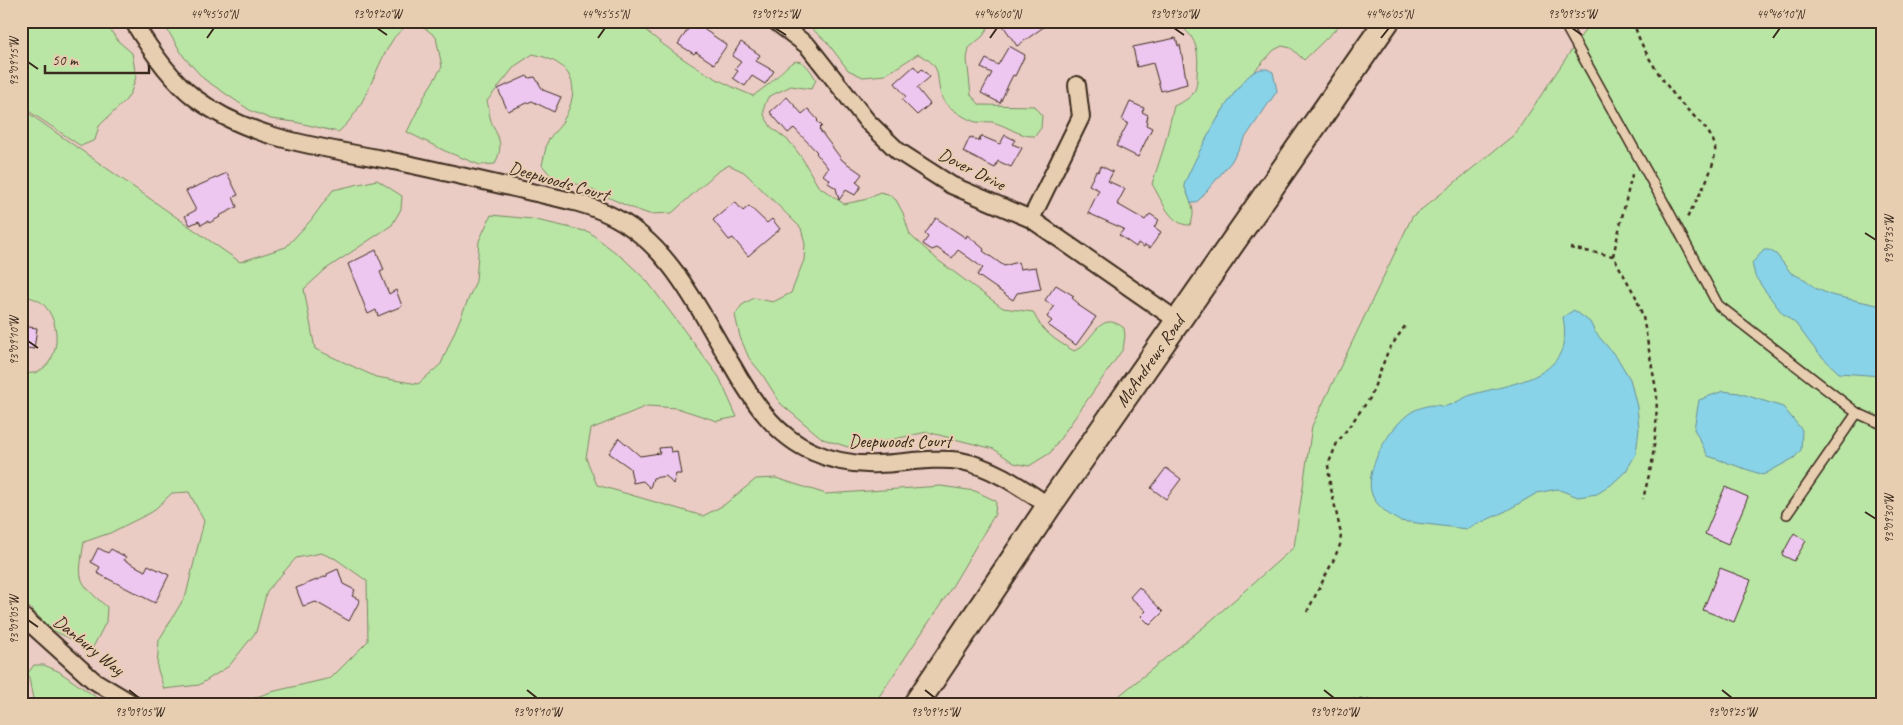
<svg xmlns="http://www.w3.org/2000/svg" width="1903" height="725" viewBox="0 0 1903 725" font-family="Caveat,sans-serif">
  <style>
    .green { fill: #b9e6a5; stroke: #7a8862 }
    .water { fill: #88d3e8; stroke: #698f97 }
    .building { fill: #eec7f1; stroke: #3b2a1e }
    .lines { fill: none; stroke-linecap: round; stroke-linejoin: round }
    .lane-casing { stroke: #3b2a1e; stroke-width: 12 }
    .street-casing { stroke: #3b2a1e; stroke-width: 20 }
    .secondary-casing { stroke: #3b2a1e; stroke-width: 28 }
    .path { stroke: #3b2a1e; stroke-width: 2.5; stroke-dasharray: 4 4; stroke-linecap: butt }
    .lane { stroke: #e8ceb0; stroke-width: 9 }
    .street { stroke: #e8ceb0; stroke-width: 16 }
    .secondary { stroke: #e8ceb0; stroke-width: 24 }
    .ticks { fill: none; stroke: #3b2a1e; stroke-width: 2 }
    .labels { text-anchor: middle; stroke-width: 4; stroke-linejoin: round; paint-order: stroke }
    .street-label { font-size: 18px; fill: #3b2a1e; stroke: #e8ceb0 }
    .neatline { fill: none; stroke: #3b2a1e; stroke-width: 2 }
    .ticks-label { font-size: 12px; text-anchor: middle; fill: #3b2a1e }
  </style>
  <rect width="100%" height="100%" fill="#eaccc4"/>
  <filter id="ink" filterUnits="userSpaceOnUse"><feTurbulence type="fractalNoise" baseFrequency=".02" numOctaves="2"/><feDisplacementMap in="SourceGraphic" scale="10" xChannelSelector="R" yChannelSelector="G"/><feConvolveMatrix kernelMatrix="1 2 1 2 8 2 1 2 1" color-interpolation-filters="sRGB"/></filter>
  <g filter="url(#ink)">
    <g class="green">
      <polygon points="21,21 104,21 118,41 132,53 136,77 131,92 126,100 99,126 95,140 81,146 21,106"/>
      <path d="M162,21H635C672,54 707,77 753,96C758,92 764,88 769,84C788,68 797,44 816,80L811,89L791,86L768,97L764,107V115L771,127L790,142L802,158L818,186L844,204L864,200L880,192L888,194L896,200L903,213L910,235L939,261L996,303L1003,308L1033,312C1041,331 1056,341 1074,351C1094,343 1098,308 1124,328L1125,336L1123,349L1050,453L1029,466L1014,463L994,449L927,432L871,444L848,447L823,439L781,404L762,374L749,358L740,337L735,315L742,305L754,298L773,302L791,293L804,260L805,244L801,228L744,172L729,165L717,172L672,213L649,214L632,208L583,186L552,177L542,165C544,158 545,150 547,143C550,135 559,129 563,121C583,86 572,62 533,54L515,66L487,101C489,107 489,115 491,121C499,140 504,144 495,164L480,165L445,151L407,132L426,93L442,67L436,37L425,28L408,24C403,29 395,35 392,41C373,71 366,109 338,132L295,122L271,119L251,111L204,79L184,57Z"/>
      <path d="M803,21H992L983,36L969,48L967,59L971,95L980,105L1034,106L1042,116L1041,128L1035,136C1019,137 1007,125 992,122C987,121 981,123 976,122C967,120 945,106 942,98C934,76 945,67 918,54L885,75L863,77L848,70L827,42Z"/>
      <path d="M1169,21H1344L1304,60L1291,48L1282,46L1274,50L1236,91L1219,116L1185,185C1188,200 1198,209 1190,225C1170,226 1161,198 1152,184L1164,147L1174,106C1180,103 1190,99 1193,93C1197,88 1197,81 1197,74C1200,49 1195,30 1169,21Z"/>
      <polygon points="1591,21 1882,21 1882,704 1109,704 1206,625 1294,547 1312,426 1412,217 1515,134"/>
      <path d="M21,108L240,262L286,247L311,220L333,190L377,180L402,196L401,209L392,225L326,269L304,289L315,349L376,377L418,384L441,364L476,281L479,241L491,215L532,219L589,232L624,259L647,281L719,377L737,417L717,421L677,408L647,406L591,429L586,458L597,485L703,516L724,505L756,479L776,478L826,494L941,486L975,491L996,501L995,514L947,595L874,704H248L251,699L271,692L331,678L368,641L367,581L336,559L321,553L296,558L267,591L256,632L229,666L199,685L164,689L157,667L159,640L186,595L204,521L189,492L172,493L152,512L110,533L84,542C78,581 76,580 107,607L106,622L92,649L52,630L21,599V374C26,373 33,374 37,372C62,361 61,321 43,304C38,299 28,297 21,294Z"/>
      <polygon points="34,665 44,665 58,671 106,704 34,704 28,673"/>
    </g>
    <g class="water">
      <path d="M1261,69H1267L1273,72L1277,91L1245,138L1231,162L1201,198L1195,203H1191L1184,185C1193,161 1233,84 1254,72C1256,70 1259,70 1261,69Z"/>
      <polygon points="1764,250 1769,250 1776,254 1791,273 1806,280 1815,288 1831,295 1882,306 1882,376 1839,373 1817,352 1796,324 1782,313 1763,288 1755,276 1752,263"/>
      <path d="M1574,310L1590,322L1595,332L1618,359L1630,379L1637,407L1639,429L1636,454L1626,471L1611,485L1597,494L1578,497L1557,489L1537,493L1506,511L1467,529L1400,521C1391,517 1380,508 1374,499C1359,474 1392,423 1413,411C1420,408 1427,405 1435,405C1438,405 1443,407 1446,406C1455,404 1464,397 1474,394C1517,382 1575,378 1563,317Z"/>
      <polygon points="1723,391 1739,393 1783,407 1802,430 1801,450 1794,458 1763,475 1708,456 1694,429 1699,400"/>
    </g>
    <g class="building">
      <polygon points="1000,21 1052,21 1017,46"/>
      <polygon points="693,22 727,45 714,64 696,52 694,54 678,44"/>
      <polygon points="1176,38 1178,46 1180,45 1187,84 1161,91 1153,63 1137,67 1133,47"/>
      <polygon points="741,42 760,55 756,61 774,71 765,84 752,76 745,86 733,78 738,71 735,69 741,62 732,56"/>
      <polygon points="1009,46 1025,55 1015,76 1013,75 1009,83 1000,103 981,93 992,73 981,68 986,59 998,65"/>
      <polygon points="914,66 919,72 922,69 930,77 917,88 930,104 917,115 902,100 906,97 895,83"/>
      <polygon points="527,76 529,78 535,77 543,90 561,97 554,112 532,101 508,111 498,89"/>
      <polygon points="787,97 802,114 808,109 818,120 817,121 822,126 819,129 842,160 862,174 856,182 861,186 855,195 846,190 839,200 836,188 828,183 830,180 823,175 828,168 816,153 817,152 794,128 788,133 770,112"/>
      <polygon points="1130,102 1144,108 1142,112 1148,115 1146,125 1152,128 1138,157 1116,146 1128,123 1122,120"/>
      <polygon points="1005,135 1015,140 1012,144 1022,148 1011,167 998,161 995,168 963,152 970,137 979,141 981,136 1000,144"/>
      <polygon points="1101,166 1113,172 1108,181 1125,189 1117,204 1145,220 1150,214 1159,220 1154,227 1161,232 1150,248 1145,245 1144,247 1138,243 1136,247 1119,235 1124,229 1088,213 1099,190 1089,185 1096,171 1098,172"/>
      <polygon points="227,173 238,195 233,197 237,207 219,216 220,217 209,223 208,221 201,225 199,221 190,225 185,216 196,210 186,191"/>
      <polygon points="735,202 743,211 749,206 767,223 772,219 780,229 748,256 733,238 729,240 713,220"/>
      <polygon points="936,218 966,238 967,235 984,249 983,251 1004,266 1018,262 1020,269 1036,267 1041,289 1017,293 1013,300 977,275 983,268 958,250 952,258 937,248 932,250 923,244 928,237 925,234"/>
      <polygon points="376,250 384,270 380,272 389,294 396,290 402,306 378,316 376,310 368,314 348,264"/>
      <polygon points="1056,285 1074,296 1072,298 1079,304 1078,305 1096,317 1076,345 1048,325 1052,321 1047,317 1054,307 1045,300"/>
      <polygon points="21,326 37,328 34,349 21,347"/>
      <polygon points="619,438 640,456 660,453 659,448 670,447 671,452 677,451 681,474 676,474 673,484 666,476 653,478 650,488 643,481 633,483 630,468 609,453"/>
      <polygon points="1166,468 1181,479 1166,499 1151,488"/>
      <polygon points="1725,487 1748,497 1728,544 1705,534"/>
      <polygon points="1794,533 1806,541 1794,561 1782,555"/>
      <polygon points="98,548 108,553 111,549 126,557 124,560 145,571 148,565 169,575 155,603 97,573 100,567 91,562"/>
      <polygon points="1720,568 1751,580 1734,622 1703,610"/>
      <polygon points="338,569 343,584 355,590 352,596 360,600 349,621 316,602 303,606 296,588 327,576 327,574"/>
      <polygon points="1139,587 1163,612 1150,625 1141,616 1146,611 1130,597"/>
    </g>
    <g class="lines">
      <g class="lane-casing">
        <g id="lane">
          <polyline points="1563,21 1670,214 1718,305 1857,413 1882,424"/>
          <polyline points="1787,514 1857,413"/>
        </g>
      </g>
      <g class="street-casing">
        <g id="street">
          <path d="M133,21C149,48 170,79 195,98C251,140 321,147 388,160C433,169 478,180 523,190C551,197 581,201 608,214C669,242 699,310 732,365C752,400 775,436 813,452C833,461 857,465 878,464C905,463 933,457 961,461C993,467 1022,488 1049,506"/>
          <polyline points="775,21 808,46 867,121 898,151 951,185 1031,219 1178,321"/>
          <polyline points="1031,219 1081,117 1077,85"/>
          <polyline points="21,615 93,680 133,704"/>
        </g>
      </g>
      <g class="secondary-casing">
        <g id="secondary">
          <path id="s1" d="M916,704L1049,506L1387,21"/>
        </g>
      </g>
      <g class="path">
        <path d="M1634,21C1637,44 1664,83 1679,101C1690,114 1718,134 1715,153C1712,176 1696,200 1686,220"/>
        <polyline points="1570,248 1613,256 1636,297 1643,317 1657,395 1656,429 1652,463 1643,499"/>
        <polyline points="1613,256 1633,170"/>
        <polyline points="1307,612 1334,559 1340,545 1341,534 1330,484 1328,465 1337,443 1370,398 1388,351 1407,323"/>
        <path d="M1335,703C1352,699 1364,698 1380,704"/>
      </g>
      <use href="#lane" class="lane"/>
      <use href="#street" class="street"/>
      <use href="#secondary" class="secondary"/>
    </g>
  </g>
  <path class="ticks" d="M377,28L387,35M775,28L786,35M1174,28L1184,35M1572,28L1582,35M207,38L214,28M598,38L605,28M990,38L997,28M1381,38L1389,28M1773,38L1780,28M28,62L38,69M1865,233L1876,240M28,341L38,348M1865,512L1876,519M28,620L38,627M129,690L139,698M527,690L537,698M925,690L935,698M1324,690L1334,698M1722,690L1732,698"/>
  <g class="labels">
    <g class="street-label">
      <text transform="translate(972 169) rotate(27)" y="6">Dover Drive</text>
      <text transform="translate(559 181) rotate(16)" y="6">Deepwoods Court</text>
      <text dy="6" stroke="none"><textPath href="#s1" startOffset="415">McAndrews Road</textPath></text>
      <text x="900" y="447">Deepwoods Court</text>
      <text transform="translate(89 645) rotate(39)" y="6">Danbury Way</text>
    </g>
  </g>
  <rect width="1903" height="725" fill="none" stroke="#e8ceb0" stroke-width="55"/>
  <path d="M45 65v8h104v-8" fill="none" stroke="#3b2a1e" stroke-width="2.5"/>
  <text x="52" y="65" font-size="15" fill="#3b2a1e" stroke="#e8ceb0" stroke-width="4" paint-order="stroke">50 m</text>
  <rect x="28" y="28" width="1848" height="670" class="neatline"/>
  <g class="ticks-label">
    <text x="214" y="18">44°45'50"N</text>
    <text x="377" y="18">93°09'20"W</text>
    <text x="605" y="18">44°45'55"N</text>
    <text x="775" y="18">93°09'25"W</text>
    <text x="997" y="18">44°46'00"N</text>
    <text x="1174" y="18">93°09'30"W</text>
    <text x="1389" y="18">44°46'05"N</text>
    <text x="1572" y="18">93°09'35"W</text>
    <text x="1780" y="18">44°46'10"N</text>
    <text transform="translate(14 62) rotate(-90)" y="4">93°09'15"W</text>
    <text transform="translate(1889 240) rotate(-90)" y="4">93°09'35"W</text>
    <text transform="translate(14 341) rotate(-90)" y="4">93°09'10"W</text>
    <text transform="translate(1889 519) rotate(-90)" y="4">93°09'30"W</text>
    <text transform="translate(14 620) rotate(-90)" y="4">93°09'05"W</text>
    <text x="139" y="716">93°09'05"W</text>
    <text x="537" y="716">93°09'10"W</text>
    <text x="935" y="716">93°09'15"W</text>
    <text x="1334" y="716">93°09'20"W</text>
    <text x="1732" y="716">93°09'25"W</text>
  </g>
</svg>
